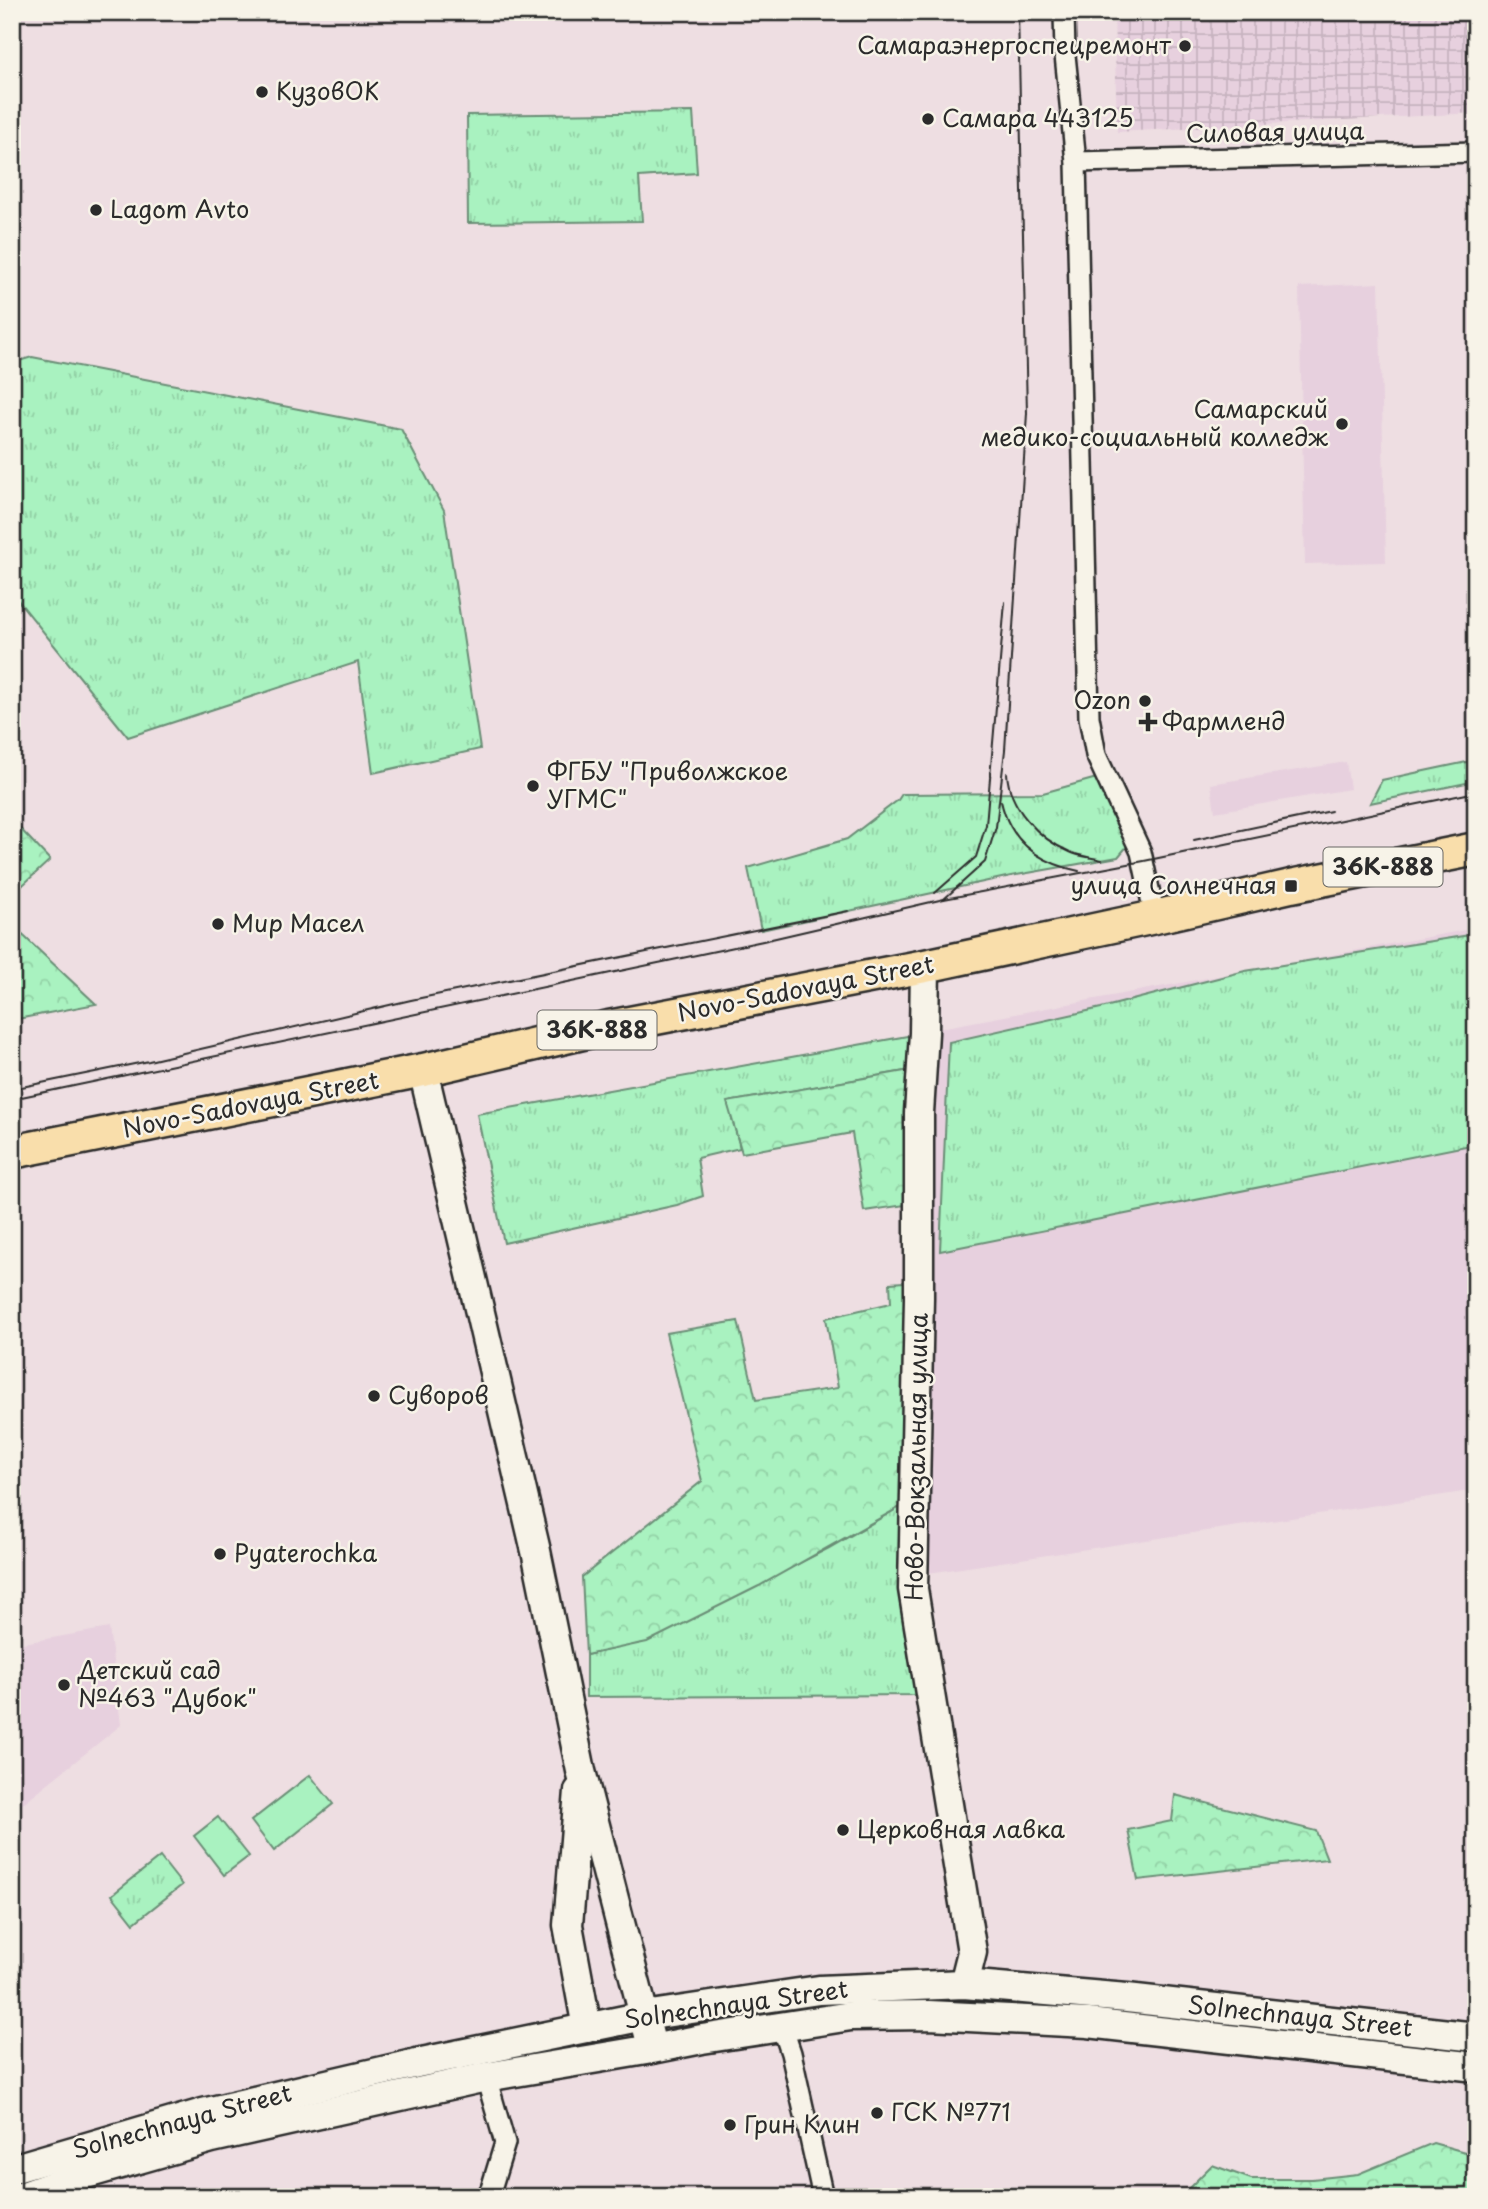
<svg xmlns="http://www.w3.org/2000/svg" width="1488" height="2209" viewBox="0 0 1488 2209" font-family="'Playpen Sans',sans-serif">
  <style>
    .built { fill: #e7d0de }
    .industrial { fill: url(#industrial-grid) }
    .grass { fill: url(#grass-tufts); stroke: #6a8e76; stroke-width: 2 }
    .forest { fill: url(#forest-crowns); stroke: #6a8e76; stroke-width: 2 }
    .pitch { fill: #a9f2c0; stroke: #6a8e76; stroke-width: 2 }
    .lines { fill: none; stroke-linecap: round; stroke-linejoin: round }
    .street-casing { stroke: #2b2b2b; stroke-width: 24 }
    .secondary-casing { stroke: #2b2b2b; stroke-width: 33 }
    .primary-casing { stroke: #2b2b2b; stroke-width: 37 }
    .street { stroke: #f7f3e8; stroke-width: 19 }
    .secondary { stroke: #f7f3e8; stroke-width: 28 }
    .primary { stroke: #f9deab; stroke-width: 32 }
    .tram { stroke: #2b2b2b; stroke-width: 2 }
    .poi-dot { fill: #2b2b2b; stroke: #f7f3e8; stroke-width: 2.5 }
    .labels { text-anchor: middle; stroke-width: 5; stroke-linejoin: round; paint-order: stroke }
    .shield { fill: #f7f3e8; stroke: #686764; stroke-width: 2 }
    .shield-label { font-size: 23px; font-weight: bold; fill: #2b2b2b }
    .poi-label { font-size: 24px; fill: #2b2b2b; stroke: #f7f3e8; text-anchor: start }
    .street-label { font-size: 24px; fill: #2b2b2b; stroke: #f7f3e8 }
  </style>
  <defs>
    <pattern id="industrial-grid" width="8" height="8" patternUnits="userSpaceOnUse" patternTransform="scale(1.75)"><rect width="8" height="8" fill="#e7d0de"/><path d="M0 4h8M4 0v8" fill="none" stroke="#c6b3bf"/></pattern>
    <pattern id="grass-tufts" width="24" height="20" patternUnits="userSpaceOnUse" patternTransform="scale(1.75)"><rect width="24" height="20" fill="#a9f2c0"/><path d="M3 7l-1-3M5 7V3M7 7l1-3M15 17l-1-3M17 17v-4M19 17l1-3" fill="none" stroke="#92d0a5"/></pattern>
    <pattern id="forest-crowns" width="20" height="18" patternUnits="userSpaceOnUse" patternTransform="scale(1.75)"><rect width="20" height="18" fill="#a9f2c0"/><path d="M2 6a3 3 0 1 1 6 0M12 15a3 3 0 1 1 6 0" fill="none" stroke="#92d0a5"/></pattern>
  </defs>
  <rect width="100%" height="100%" fill="#eedee2"/>
  <filter id="ink" filterUnits="userSpaceOnUse"><feTurbulence type="fractalNoise" baseFrequency=".0143" numOctaves="2"/><feDisplacementMap in="SourceGraphic" scale="14" xChannelSelector="R" yChannelSelector="G"/><feConvolveMatrix kernelMatrix="1 2 1 2 8 2 1 2 1" color-interpolation-filters="sRGB"/></filter>
  <g filter="url(#ink)">
    <g class="built">
      <polygon points="1379,283 1386,562 1305,564 1299,287"/>
      <polygon points="1346,762 1350,789 1215,812 1211,784"/>
      <polygon points="1476,928 1476,1490 922,1574 935,1029"/>
      <polygon points="109,1628 121,1725 12,1812 12,1645"/>
    </g>
    <polygon class="industrial" points="1114,12 1476,12 1476,113 1117,132"/>
    <g class="grass">
      <polygon points="693,112 697,173 639,177 642,221 468,223 467,115"/>
      <polygon points="32,357 401,429 444,510 480,749 373,773 358,662 128,737 12,593 12,363"/>
      <polygon points="1476,760 1476,781 1370,803 1382,780"/>
      <polygon points="1104,776 1135,837 1118,857 1011,876 761,930 748,868 847,839 898,800 902,794 1043,793"/>
      <polygon points="1476,934 1476,1144 940,1251 949,1042 1101,1008 1245,971"/>
      <polygon points="924,1033 922,1068 728,1102 740,1148 697,1158 703,1196 677,1205 504,1243 477,1114"/>
      <polygon points="914,1499 921,1695 586,1697 586,1655 647,1641 829,1548"/>
      <polygon points="160,1857 182,1885 134,1923 112,1895"/>
    </g>
    <g class="forest">
      <polygon points="12,820 50,860 12,895"/>
      <polygon points="12,925 96,1004 12,1020"/>
      <polygon points="922,1068 919,1203 864,1211 852,1133 742,1153 727,1102"/>
      <polygon points="918,1281 914,1499 759,1586 647,1642 586,1655 582,1577 702,1481 666,1333 738,1321 756,1400 838,1388 826,1318 891,1303 890,1283"/>
      <polygon points="1175,1795 1316,1831 1327,1859 1138,1880 1128,1830 1172,1821"/>
      <polygon points="1433,2143 1472,2154 1476,2158 1476,2197 1183,2197 1183,2194 1212,2165 1251,2179 1312,2179 1358,2174"/>
    </g>
    <g class="pitch">
      <polygon points="310,1775 333,1804 274,1851 251,1821"/>
      <polygon points="218,1817 249,1856 224,1875 194,1836"/>
    </g>
    <g class="lines">
      <g class="street-casing">
        <g id="street">
          <polyline points="1064,12 1065,55 1076,162 1089,717 1096,755 1141,852 1155,917"/>
          <polyline points="1076,162 1476,152"/>
          <polyline points="782,2026 791,2053 823,2197"/>
          <polyline points="486,2197 491,2189 505,2143 486,2077"/>
        </g>
      </g>
      <g class="secondary-casing">
        <g id="secondary">
          <polyline points="925,966 924,1033 919,1113 919,1298 913,1589 972,1952 964,1984"/>
          <polyline points="423,1070 536,1551 581,1771 649,2035"/>
          <polyline points="579,1791 568,1925 587,2028"/>
          <polyline points="12,2169 203,2113 417,2063 644,2016 819,1990 964,1984 1127,1998 1476,2037"/>
          <polyline points="21,2197 86,2174 212,2138 486,2077 652,2049 702,2039 851,2016 929,2015 1088,2023 1476,2067"/>
        </g>
      </g>
      <g class="primary-casing">
        <polyline id="primary" points="12,1152 423,1070 609,1027 925,966 1155,917 1291,886 1476,849"/>
      </g>
      <use href="#street" class="street"/>
      <use href="#secondary" class="secondary"/>
      <use href="#primary" class="primary"/>
      <g class="tram">
        <path d="M1007,773C1009,808 1039,839 1070,852C1080,857 1092,857 1102,860"/>
        <path d="M1001,801C1010,842 1040,863 1079,871"/>
        <polyline points="1194,840 1331,811"/>
        <polyline points="935,893 976,857 986,825 1005,602"/>
        <polyline points="944,899 985,862 996,827 1005,750 1027,413 1018,12"/>
        <polyline points="12,1089 149,1061 411,1000 848,911"/>
        <polyline points="12,1099 763,941 944,899 1144,861 1476,792"/>
      </g>
    </g>
  </g>
  <g class="poi-dot">
    <circle cx="1185" cy="46" r="7"/>
    <circle cx="262" cy="92" r="7"/>
    <circle cx="928" cy="119" r="7"/>
    <circle cx="96" cy="210" r="7"/>
    <circle cx="1342" cy="424" r="7"/>
    <circle cx="1145" cy="701" r="7"/>
    <path d="M1144.5 711.5h7v7h7v7h-7v7h-7v-7h-7v-7h7z"/>
    <circle cx="533" cy="786" r="7"/>
    <rect x="1284" y="879" width="14" height="14" rx="3.5"/>
    <circle cx="218" cy="924" r="7"/>
    <circle cx="374" cy="1396" r="7"/>
    <circle cx="220" cy="1554" r="7"/>
    <circle cx="64" cy="1685" r="7"/>
    <circle cx="843" cy="1830" r="7"/>
    <circle cx="877" cy="2113" r="7"/>
    <circle cx="730" cy="2125" r="7"/>
  </g>
  <g class="labels">
    <g class="shield">
      <rect x="1323.5" y="847.5" width="119" height="39" rx="5"/>
      <rect x="537.5" y="1010.5" width="119" height="39" rx="5"/>
    </g>
    <g class="shield-label">
      <text x="1383" y="875">36К-888</text>
      <text x="597" y="1038">36К-888</text>
    </g>
    <g class="poi-label">
      <text x="1171" y="54" text-anchor="end">Самараэнергоспецремонт</text>
      <text x="276" y="100">КузовОК</text>
      <text x="942" y="127">Самара 443125</text>
      <text x="110" y="218">Lagom Avto</text>
      <text x="1328" y="418" text-anchor="end">Самарский<tspan x="1328" dy="28">медико-социальный колледж</tspan></text>
      <text x="1131" y="709" text-anchor="end">Ozon</text>
      <text x="1162" y="730">Фармленд</text>
      <text x="547" y="780">ФГБУ "Приволжское<tspan x="547" dy="28">УГМС"</tspan></text>
      <text x="1277" y="894" text-anchor="end">улица Солнечная</text>
      <text x="232" y="932">Мир Масел</text>
      <text x="388" y="1404">Суворов</text>
      <text x="234" y="1562">Pyaterochka</text>
      <text x="78" y="1679">Детский сад<tspan x="78" dy="28">№463 "Дубок"</tspan></text>
      <text x="857" y="1838">Церковная лавка</text>
      <text x="891" y="2121">ГСК №771</text>
      <text x="744" y="2133">Грин Клин</text>
    </g>
    <g class="street-label">
      <text transform="translate(1275 133) rotate(-1)" y="8">Силовая улица</text>
      <text transform="translate(806 989) rotate(-11)" y="8">Novo-Sadovaya Street</text>
      <text transform="translate(251 1105) rotate(-11)" y="8">Novo-Sadovaya Street</text>
      <text transform="translate(917 1457) rotate(-89)" y="8">Ново-Вокзальная улица</text>
      <text transform="translate(736 2005) rotate(-8)" y="8">Solnechnaya Street</text>
      <text transform="translate(1300 2017) rotate(6)" y="8">Solnechnaya Street</text>
      <text transform="translate(182 2122) rotate(-15)" y="8">Solnechnaya Street</text>
    </g>
  </g>
  <rect width="1488" height="2209" fill="none" stroke="#f7f3e8" stroke-width="42"/>
  <rect x="21" y="21" width="1446" height="2167" fill="none" stroke="#2b2b2b" stroke-width="2.5" filter="url(#ink)"/>
</svg>
